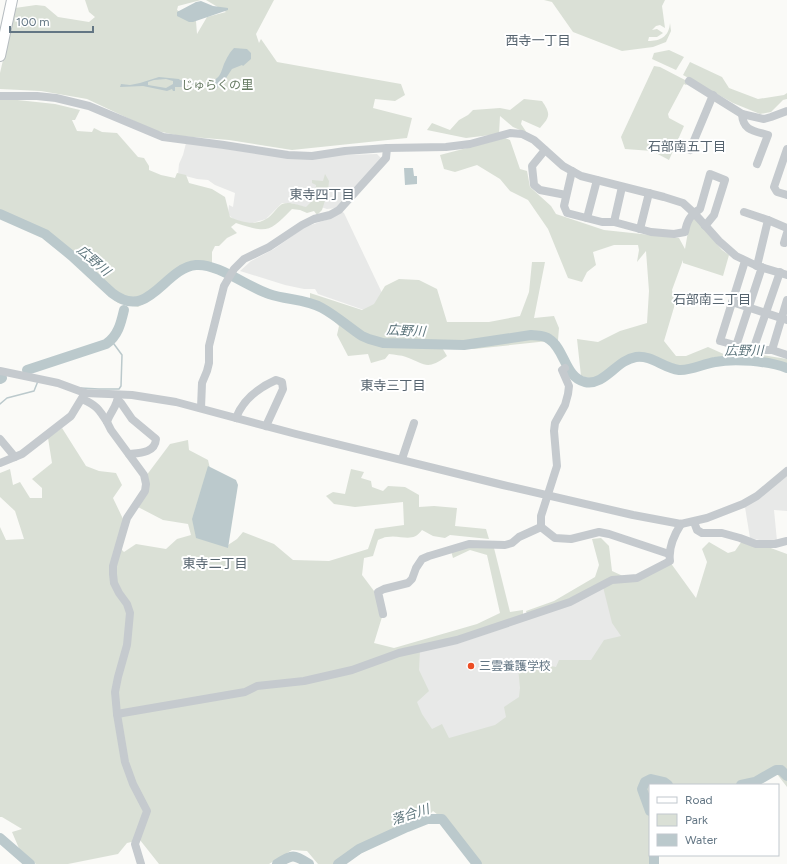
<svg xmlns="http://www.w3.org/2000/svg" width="787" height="864" viewBox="0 0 787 864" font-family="Figtree,'Noto Sans JP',sans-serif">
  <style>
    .built { fill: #e8e9e8 }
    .green { fill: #dae0d6 }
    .water { fill: #bbc9cc; fill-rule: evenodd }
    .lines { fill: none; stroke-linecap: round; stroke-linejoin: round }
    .stream { stroke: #bbc9cc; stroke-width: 1.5 }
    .river { stroke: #bbc9cc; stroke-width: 10 }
    .major-casing { stroke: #b6bcc0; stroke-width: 12 }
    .minor { stroke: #c5cace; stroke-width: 8 }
    .major { stroke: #fff; stroke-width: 10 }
    .poi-dot { fill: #ec4e25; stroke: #fff; stroke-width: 1.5 }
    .labels { text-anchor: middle; stroke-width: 4; stroke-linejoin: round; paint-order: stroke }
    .park-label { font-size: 12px; fill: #677b63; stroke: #fff }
    .poi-label { font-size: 12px; fill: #637684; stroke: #fff; text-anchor: start }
    .neighbourhood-label { font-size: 13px; fill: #56646f; stroke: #fff }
    .water-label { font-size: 13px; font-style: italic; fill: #5e767d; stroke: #fff }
  </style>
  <rect width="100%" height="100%" fill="#fafaf7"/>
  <g class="built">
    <polygon points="186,143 281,157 377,154 382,159 338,208 327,209 321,207 317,181 311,204 307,208 291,203 282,203 266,219 249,224 234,220 228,214 229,205 233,207 235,193 215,185 208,180 197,179 178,174 179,164 183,155"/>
    <polygon points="341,211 344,213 383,295 377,303 364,310 318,294 315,289 304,289 285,285 240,271 251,261 274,249 305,227 332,218"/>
    <polygon points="787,476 787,511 774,510 777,541 768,542 750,538 745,507"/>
    <polygon points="604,587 622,637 592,661 557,669 520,668 520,700 509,718 498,726 449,742 430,732 414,702 418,651"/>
  </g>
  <g class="green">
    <polygon points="85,0 201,0 178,6 177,10 196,21 197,34 207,17 226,12 206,0 274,0 256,34 259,43 261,39 277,62 401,84 405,95 395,101 375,99 373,108 412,118 407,138 292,150 229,140 180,136 153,130 87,99 41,91 0,89 0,73 15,8 36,5 45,6 58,17 89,22 95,17 89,12"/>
    <path d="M544,0H665L662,6L665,28L660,25L656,26L652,30L657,29L663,33L657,37H649L648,41C660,41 669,37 670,23L671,31L666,42L653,47L622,51L573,32L552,2Z"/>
    <polygon points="669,50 684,57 676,70 652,59 654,53"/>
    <polygon points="690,62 722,77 729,88 758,99 784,95 787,93 787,99 783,100 771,112 760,114 733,103 683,75"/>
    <polygon points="654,66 660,67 685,80 687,84 686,85 684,84 668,114 669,118 684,126 669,160 652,151 625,149 621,137"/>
    <path d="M8,99L55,104L80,110L75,120H72L77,131L92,132L94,128L102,132L117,133L138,157L144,158L149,166V170L161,175L175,178L177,173L186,175L189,183L212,189L225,197L230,217C241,222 255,226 266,219C272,216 276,208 282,204C289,201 299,205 306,207L311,202L316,185L312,183V180L323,181L325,174L329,181L328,191L322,210L317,215L314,211L307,213L300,210L292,209C269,233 267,233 236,223L231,227L237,233L227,238L219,246H215L212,252V264L199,263L181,267L163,279L156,288L150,300L138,307L118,303L47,239L0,218V100Z"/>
    <path d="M524,99L542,101C551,114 550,117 540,128L522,120L521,124L527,133L513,127L500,116L499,134L466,138L427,130L432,123L450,130L459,120L468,115L473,110L500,108L510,110Z"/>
    <polygon points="505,138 510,140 520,169 527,171 530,187 551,206 556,214 604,230 679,238 685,249 690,220 694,217 722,250 729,255 723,276 683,263 683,260 672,290 675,304 664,341 676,356 686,356 708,347 728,356 755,354 787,359 787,366 779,363 748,359 713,360 687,367 676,365 641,352 624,358 602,374 593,379 581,376 577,339 598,342 620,331 647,323 649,291 646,251 637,262 639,250 638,245 614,245 593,252 596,265 587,272 582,282 568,278 548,229 528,200 510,191 500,179 477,165 455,172 444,169 440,155"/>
    <path d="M532,262H545L534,318L554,316L559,328L558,340L474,349L441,346L447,356C426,371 426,364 406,357C401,355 395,355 389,354L385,359L371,363L368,354L348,356L337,335L339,326L324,311L310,307V293L362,310L374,304L385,286L399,279L419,280L437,289L447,322H489L520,316L529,292Z"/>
    <path d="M62,428L86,466L99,471L116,473L122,485L113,498L124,521L119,547L124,552L136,544L166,549L177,539L191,535L188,524L163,520L138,507L146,476L170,444L188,440L189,450L208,460L228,545L237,539L243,532L274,544L293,560L329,561L368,549L375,529L404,525L403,502L355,507L334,504L326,496L333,492L345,494L351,469L364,472L361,478L371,481L372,487L383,491L388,486L405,487L419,495V507L434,506L457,508L455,526L486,529L489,539L450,535L445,538L433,536L422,530C412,544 401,534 387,537C384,537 381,539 378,540L373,556L364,558L362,575L374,591L382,617L374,643L394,648L477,624L500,613L487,555L470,550L453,558L451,551L469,542L494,548L510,612L523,610V616L420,649L419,670L429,691L417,702L422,714L432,729L442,724L449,738L495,725L506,717L504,707L519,697L520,688L518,667L530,662L556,667L559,660H591L604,640L621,636L612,623L603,587L561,604L527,614L526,611L554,601L595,577L599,565L592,539L601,538L609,546L612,571L634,581L670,562L696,598L707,562L702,549L709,542L728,553L735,551L744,538L787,554V787L777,774L754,785H650V855H657L656,864H478L452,826L433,811L418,827L380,843L342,864H318L307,851L292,850L269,864H159L140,840L127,843L118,854L68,864H36L21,853L12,832L22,829L2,817H0V527L6,540L24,539L15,511L0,497V473L10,469L13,485L20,482L30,498H42V488L32,479L52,463L48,438Z"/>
  </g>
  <g class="water">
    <polygon points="201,1 213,6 228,8 228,10 193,22 189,22 177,16 177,12 196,2"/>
    <path d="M234,48L247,49L251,53V59L243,66L242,65L232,69L222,84L217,88H211L200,84H186L182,87H175V91H173L172,89L167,91L143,86L120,87L121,84L130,85L140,83L159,77L179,79L180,80C190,82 208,87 217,78C221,75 222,69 224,64C227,58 229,53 234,48ZM166,79L173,81V84L166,88L148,85V82L154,80Z"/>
    <polygon points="404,168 413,168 414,176 417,176 417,184 405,185"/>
    <polygon points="208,466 236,480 238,485 228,548 196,538 192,519"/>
  </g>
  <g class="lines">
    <g class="stream">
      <polyline points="126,304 126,301"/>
      <polyline points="81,388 99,389 119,389 121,386 122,355 111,340"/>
      <polyline points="0,404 7,398 34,391 38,381"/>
    </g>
    <g class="river">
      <path d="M0,214L45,234L72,256L112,293C149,322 164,268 196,265C217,263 248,287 269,294C286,300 306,299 322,308C335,315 349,327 362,336L369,339L383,343L464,345L531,335C538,336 544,335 549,339C565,349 565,378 585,382C605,386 616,360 636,357C652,355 663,368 679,370C690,371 703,364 715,362C735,358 768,361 787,368"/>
      <path d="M27,370L106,344C118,336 121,323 124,310"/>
      <polyline points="0,379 2,378"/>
      <polyline points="741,785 755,782 776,770 781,770 787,776"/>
      <polyline points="650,811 642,789 645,782 651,779 664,782 668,785"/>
      <polyline points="0,838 30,864"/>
      <path d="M277,864C292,854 294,854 309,864"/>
      <polyline points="338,864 359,849 407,827 427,819 442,819 477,864"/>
      <polyline points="654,864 654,855"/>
    </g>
    <g class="major-casing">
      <polyline id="major" points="0,56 12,0"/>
    </g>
    <g class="minor">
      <polyline points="689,81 742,114 764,119 771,117 787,111"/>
      <polyline points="0,96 37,96 56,98 89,106 163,137 224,145 288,155 312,156 345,151 387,148 446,147 470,144 510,133 522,134 534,140 563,166 581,176 664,197 683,203 694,213 719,241 736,256 757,266 787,275"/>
      <path d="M742,114C743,131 754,131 768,135L757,164"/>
      <polyline points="787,149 774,187 777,192 787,195"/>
      <polyline points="545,150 532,166 534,185 540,190 566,195"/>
      <polyline points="690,150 713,95"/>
      <path d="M572,171L564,206L567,213L602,222H614L651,232L674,234L685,232C687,221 690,215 700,209L710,174L725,180L714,215L705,226"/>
      <polyline points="744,212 768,220"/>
      <polyline points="587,218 597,180"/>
      <polyline points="614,222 622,187"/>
      <polyline points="640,229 649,193"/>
      <polyline points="784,243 787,233"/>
      <polyline points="745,261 720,341 753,350 772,350 787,355"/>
      <polyline points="757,266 768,220 787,228"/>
      <polyline points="732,302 787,320"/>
      <polyline points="736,346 762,267"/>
      <polyline points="753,350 780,272"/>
      <polyline points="772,350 787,300"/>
      <polyline points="0,371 58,383 85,393 132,395 176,402 296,434 503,485 633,515 681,524 707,518 743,504 757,496 787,471"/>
      <path d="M118,395C118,406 110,412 107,422L111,430L144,475L146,484L145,491L127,518L124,528L113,566V574L114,583L119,593L127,604L130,613L127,645L118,677L115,692L117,714L125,762L133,784L147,811L135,844L141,864"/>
      <path d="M82,399C96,405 99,409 107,422"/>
      <path d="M118,400L121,403L132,419L156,439C155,453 140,453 129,454"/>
      <polyline points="201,408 202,383 207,371 209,363 209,346 224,286 234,269 244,259 269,247 302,225 314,219 330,215 339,210 386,158 387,148"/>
      <path d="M236,418C243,399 258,388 276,380L282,382L283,389L266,426"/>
      <polyline points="0,439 15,457"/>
      <polyline points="402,459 414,423"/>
      <polyline points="0,463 22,454 71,416 85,393"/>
      <polyline points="694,522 697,530 702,533 722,533 740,538 756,544 775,544 787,541"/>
      <polyline points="541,527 541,516 557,466 554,431 555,423 565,405 568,394 569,386 562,370 565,368"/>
      <polyline points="541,527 555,538 571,539 599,532 609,534 669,554"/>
      <polyline points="383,614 378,592 384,589 408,583 412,579 416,568 422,559 429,556 469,544 505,545 512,543 519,537 541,527"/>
      <path d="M117,714L245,692L257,686L304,681L352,670L399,653L457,640L570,602L612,580L637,578L670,561C668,547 674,535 681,524"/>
    </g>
    <use href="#major" class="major"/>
  </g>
  <circle class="poi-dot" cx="471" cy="666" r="4"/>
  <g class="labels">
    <g class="park-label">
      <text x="217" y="89">じゅらくの里</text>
    </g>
    <g class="poi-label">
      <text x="479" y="670">三雲養護学校</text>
    </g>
    <g class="neighbourhood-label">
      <text x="538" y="45">西寺一丁目</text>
      <text x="687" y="151">石部南五丁目</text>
      <text x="322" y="199">東寺四丁目</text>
      <text x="712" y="304">石部南三丁目</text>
      <text x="393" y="390">東寺三丁目</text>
      <text x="215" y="568">東寺二丁目</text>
    </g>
    <g class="water-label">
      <text transform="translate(94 260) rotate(41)" y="5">広野川</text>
      <text transform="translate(406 330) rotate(3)" y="5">広野川</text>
      <text x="744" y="355">広野川</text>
      <text transform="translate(410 814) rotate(-18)" y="5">落合川</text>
    </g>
  </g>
  <rect x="649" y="784" width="130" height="72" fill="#ffffff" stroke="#c1c8ce"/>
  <rect x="657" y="797" width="20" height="6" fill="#ffffff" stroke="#c1c8ce"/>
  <text x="685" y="804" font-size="12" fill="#637684">Road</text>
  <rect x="657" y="814" width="20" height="12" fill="#dae0d6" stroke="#c1c8ce"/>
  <text x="685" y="824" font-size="12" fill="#637684">Park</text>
  <rect x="657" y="834" width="20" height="12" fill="#bbc9cc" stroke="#c1c8ce"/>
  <text x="685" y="844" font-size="12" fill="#637684">Water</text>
  <path d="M10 26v6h83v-6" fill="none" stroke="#637684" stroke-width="2"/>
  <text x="16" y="26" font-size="12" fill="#637684" stroke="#ffffff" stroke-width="3" paint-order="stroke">100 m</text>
</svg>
